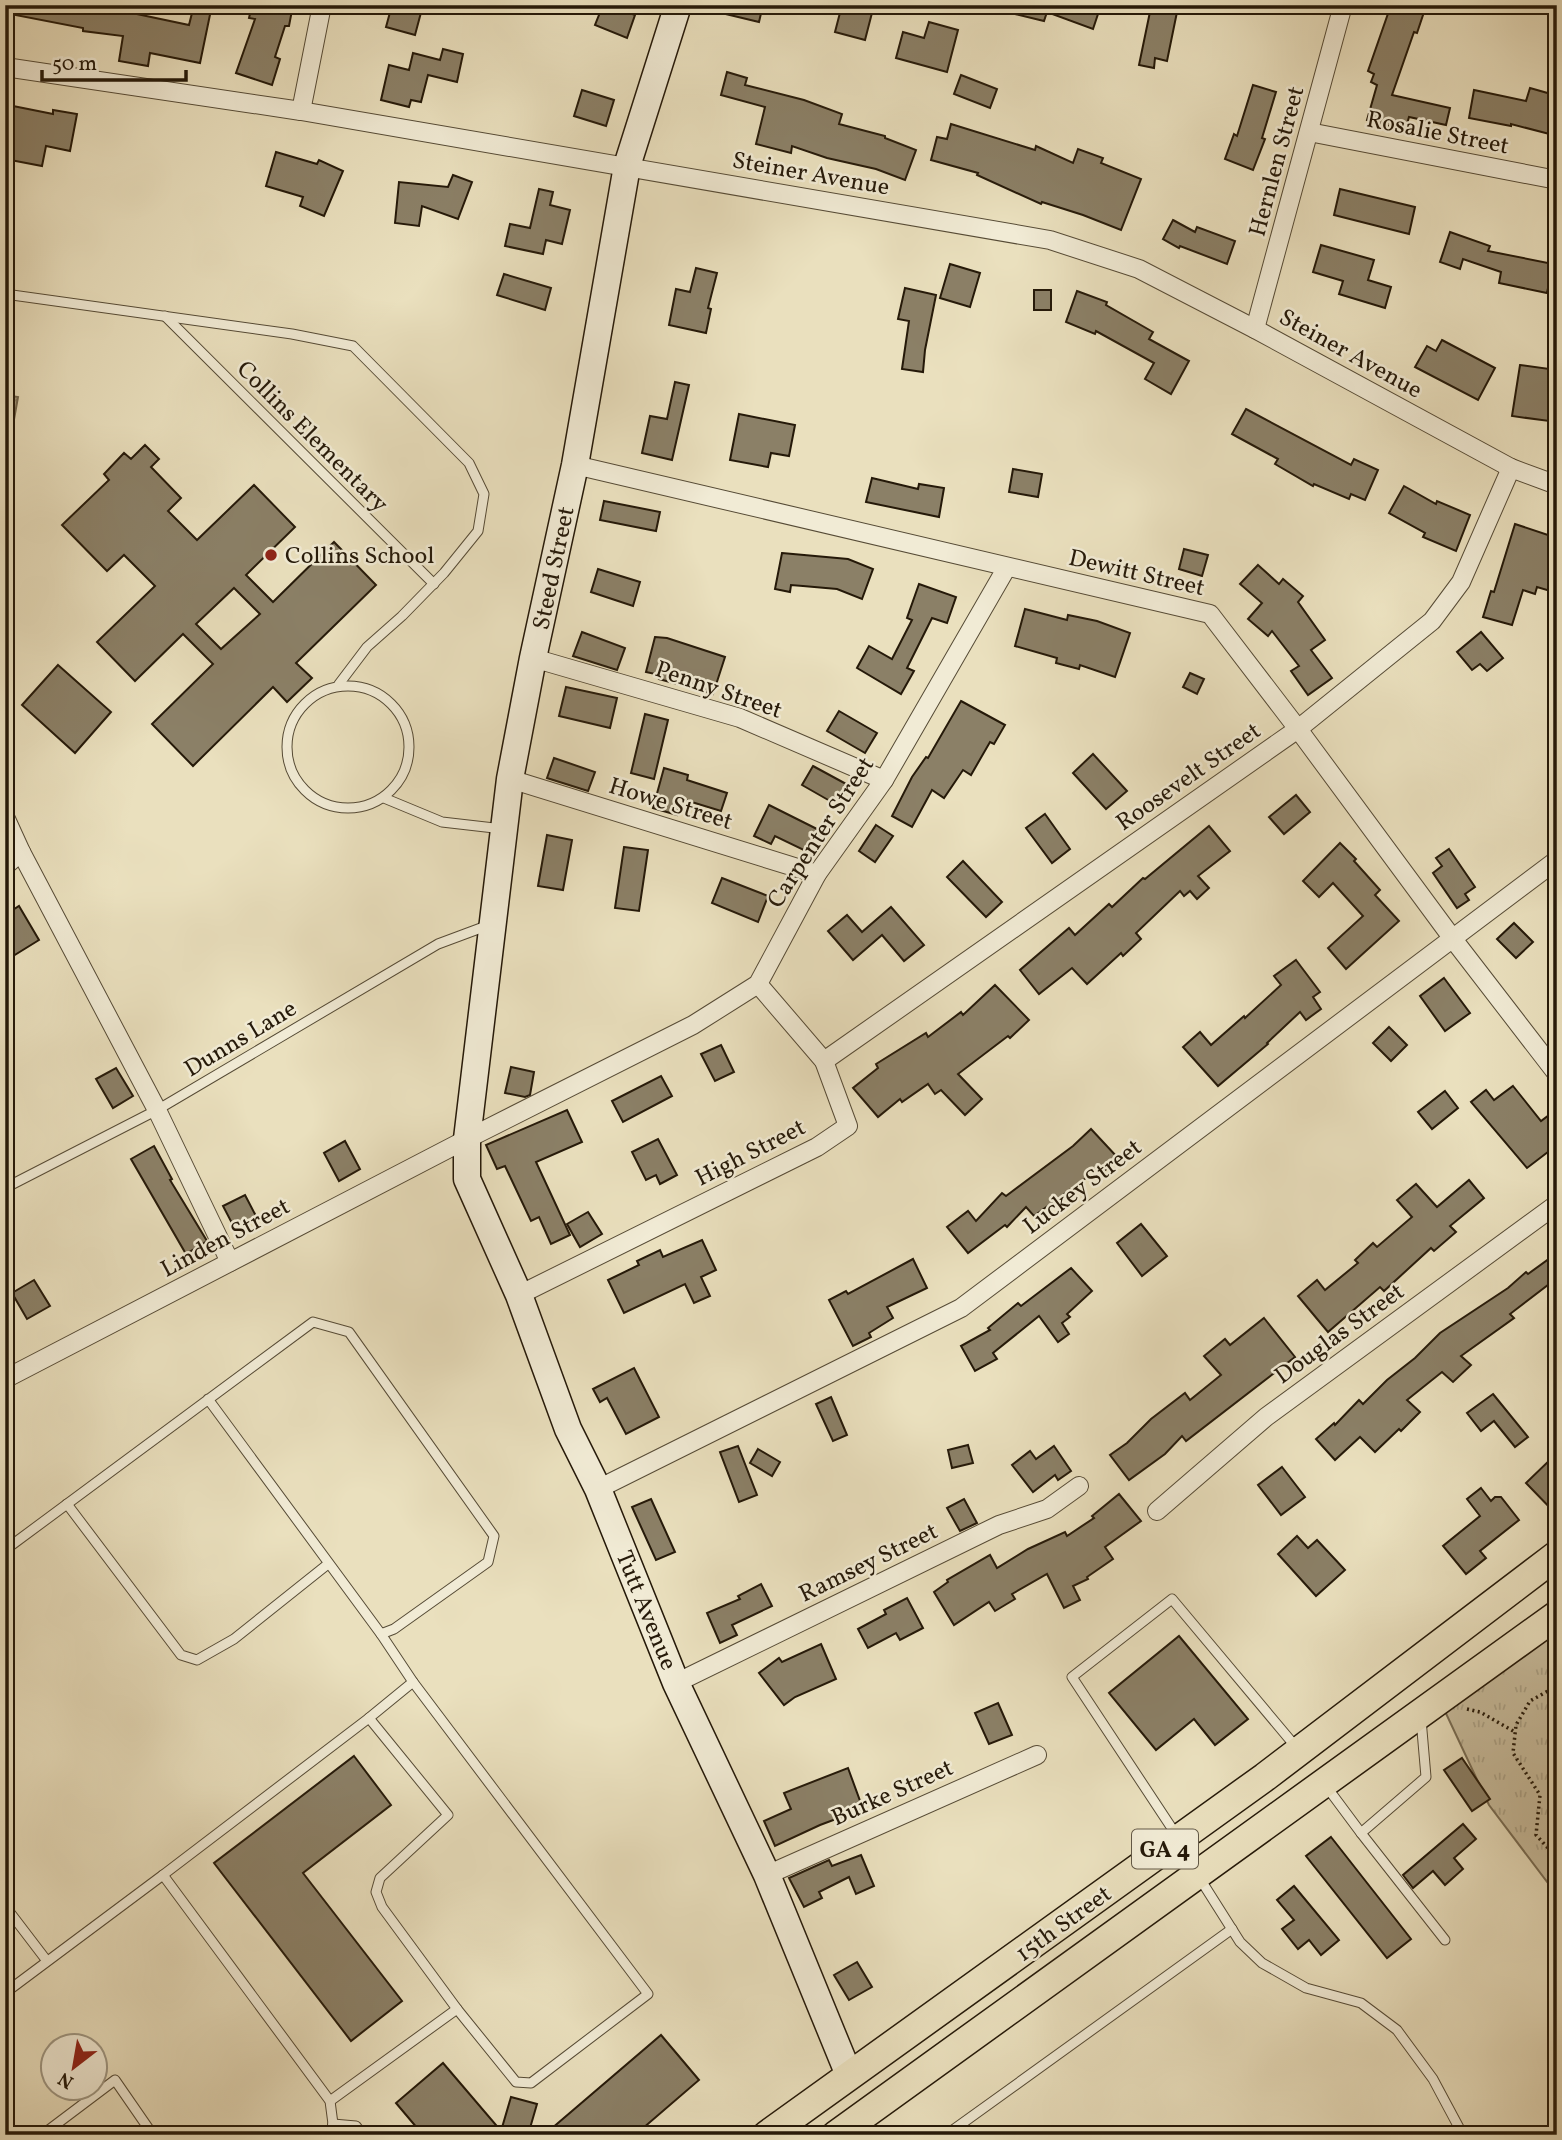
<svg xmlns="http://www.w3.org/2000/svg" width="1562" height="2140" viewBox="0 0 1562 2140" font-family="Vollkorn,serif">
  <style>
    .grass { fill: url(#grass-tufts); stroke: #776c54; stroke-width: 2 }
    .water { fill: url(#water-ripples); stroke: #736850; stroke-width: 2 }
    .building { fill: #8b8067; stroke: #251909; stroke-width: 2; fill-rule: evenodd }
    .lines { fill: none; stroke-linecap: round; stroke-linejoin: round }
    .lane-casing { stroke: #564b36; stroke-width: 11 }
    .street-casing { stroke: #564b36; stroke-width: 20 }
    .secondary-casing { stroke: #251909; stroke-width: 29 }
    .primary-casing { stroke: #251909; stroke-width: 31 }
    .path { stroke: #251909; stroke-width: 3.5; stroke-dasharray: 2 3.5; stroke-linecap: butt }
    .lane { stroke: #f1ebd5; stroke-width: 9 }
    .street { stroke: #f1ebd5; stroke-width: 18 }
    .secondary { stroke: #f1ebd5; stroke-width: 26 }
    .primary { stroke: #eae0be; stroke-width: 28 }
    .poi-dot { fill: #8f2418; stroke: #f1ebd5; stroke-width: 2.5 }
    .labels { text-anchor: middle; stroke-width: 5; stroke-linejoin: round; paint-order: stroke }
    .shield { fill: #f1ebd5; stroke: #625846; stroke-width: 2 }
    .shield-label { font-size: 23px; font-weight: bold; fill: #251909 }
    .street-label { font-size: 24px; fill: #251909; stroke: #f1ebd5 }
    .poi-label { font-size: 24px; fill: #251909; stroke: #f1ebd5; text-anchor: start }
  </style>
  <defs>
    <pattern id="grass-tufts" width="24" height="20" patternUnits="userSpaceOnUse" patternTransform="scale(1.75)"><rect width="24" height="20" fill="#c9be9f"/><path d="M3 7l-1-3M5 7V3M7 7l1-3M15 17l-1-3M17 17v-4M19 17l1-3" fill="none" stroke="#aca388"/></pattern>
    <pattern id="water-ripples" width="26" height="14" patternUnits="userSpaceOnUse" patternTransform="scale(1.75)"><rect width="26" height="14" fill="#a79c80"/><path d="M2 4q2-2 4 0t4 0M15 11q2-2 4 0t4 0" fill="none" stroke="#887e67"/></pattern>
  </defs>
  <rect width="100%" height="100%" fill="#eae0be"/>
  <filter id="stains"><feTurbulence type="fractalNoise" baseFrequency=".00286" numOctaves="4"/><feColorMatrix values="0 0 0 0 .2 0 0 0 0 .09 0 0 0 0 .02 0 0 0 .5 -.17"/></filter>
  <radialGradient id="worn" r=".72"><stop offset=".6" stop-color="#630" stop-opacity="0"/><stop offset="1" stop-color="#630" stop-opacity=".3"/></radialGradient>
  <polygon class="grass" points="1557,1603 1557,1895 1489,1805 1435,1690"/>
  <polygon class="water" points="5,395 18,397 5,470"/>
  <g class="building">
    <polygon points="5,5 114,5 113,9 189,25 194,5 212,5 200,63 150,53 148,66 119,61 123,36 83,31 83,28 5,13"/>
    <polygon points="252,5 293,5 289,26 285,26 275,57 280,59 272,85 236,73 255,19 249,18"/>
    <polygon points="392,5 423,5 415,35 386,27"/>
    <polygon points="603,5 609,5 635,15 627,38 595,25"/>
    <polygon points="714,5 763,5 759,22 713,11"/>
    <polygon points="842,5 858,5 873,9 865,40 835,32"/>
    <polygon points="1003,5 1101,5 1093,29 1047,12 1044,21 1002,11"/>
    <polygon points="1391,5 1415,5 1425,9 1417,33 1414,32 1392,95 1450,108 1446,125 1409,117 1405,131 1367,120 1377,85 1371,82 1374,74 1368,71"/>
    <polygon points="1151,7 1177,12 1167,61 1155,58 1154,68 1139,65"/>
    <polygon points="929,22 958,30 947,72 896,58 903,32 924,38"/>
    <polygon points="443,49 463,54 457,82 428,75 421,102 411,100 409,107 381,100 389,65 409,70 413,53 440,60"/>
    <polygon points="727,72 747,78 745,85 804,100 842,114 839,124 885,136 885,138 916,150 905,180 876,169 827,158 792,146 791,153 756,144 765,107 721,95"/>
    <polygon points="961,75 997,89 990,108 954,94"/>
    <polygon points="1253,85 1276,92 1262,138 1265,139 1253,170 1225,159 1234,134 1237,136"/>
    <polygon points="1530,88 1551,94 1549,101 1557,103 1557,136 1511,124 1511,126 1469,118 1474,90 1526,101"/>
    <polygon points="582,90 614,100 606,126 574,116"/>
    <polygon points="13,106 53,114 53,110 77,114 70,151 46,146 42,166 5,159"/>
    <polygon points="951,124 1035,150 1036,146 1073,163 1078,149 1103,158 1101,163 1141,179 1121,230 1083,215 1042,202 1041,204 977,175 978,173 931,160 937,137 947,139"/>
    <polygon points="276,152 317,164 319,160 343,171 324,216 300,206 303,197 266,186"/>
    <polygon points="453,175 472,182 458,219 422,206 419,226 395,223 399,182 448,187"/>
    <polygon points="539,189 553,192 550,205 570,210 562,244 546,240 543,254 505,246 510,224 530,228"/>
    <polygon points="1340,189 1415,207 1409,234 1334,215"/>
    <polygon points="1173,220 1195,232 1197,227 1235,241 1227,264 1180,246 1179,248 1163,239"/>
    <polygon points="1450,232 1490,246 1488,251 1553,264 1547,293 1499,283 1501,272 1463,259 1460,269 1440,262"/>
    <polygon points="1321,245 1374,260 1368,280 1391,287 1385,308 1339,294 1343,281 1313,272"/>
    <polygon points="950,264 980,273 970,307 940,298"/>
    <polygon points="696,268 717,273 708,308 711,309 706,333 669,325 676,289 690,292"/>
    <polygon points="504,274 551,288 545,310 497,295"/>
    <polygon points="905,288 936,295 925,350 923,372 902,369 909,321 898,319"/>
    <rect x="1034" y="290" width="17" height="20"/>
    <polygon points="1077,291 1107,302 1106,305 1153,332 1149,339 1189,361 1171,394 1145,379 1154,363 1096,331 1095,334 1066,322"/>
    <polygon points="1442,340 1495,368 1478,400 1415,367 1427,346 1436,351"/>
    <polygon points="1520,365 1557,370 1549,421 1512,416"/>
    <polygon points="675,382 689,385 672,460 642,453 650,416 667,419"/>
    <polygon points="1246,409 1351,465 1354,459 1378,470 1365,500 1351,494 1349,499 1314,484 1313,486 1275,464 1278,459 1232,434"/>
    <polygon points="739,414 795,425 789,456 771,453 768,467 730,460"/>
    <path d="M145,445L159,459L151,467L181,498L168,511L197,540L254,485L295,527L246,575L273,602L334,542L376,585L296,663L312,678L287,702L273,687L193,766L152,724L213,664L183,634L135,681L97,642L155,586L124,555L107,571L62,525L109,480L104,474L124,453L131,459ZM234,588L260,614L221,649L196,624Z"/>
    <polygon points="1013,469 1042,474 1038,497 1009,492"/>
    <polygon points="872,478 918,489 919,484 944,488 939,517 866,502"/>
    <polygon points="1404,486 1436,504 1437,501 1470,515 1456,551 1423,537 1425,533 1389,513"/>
    <polygon points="604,501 660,512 656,531 600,520"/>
    <polygon points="1515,524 1557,538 1557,593 1537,587 1535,594 1523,590 1512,625 1483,617 1491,591 1494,592"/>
    <polygon points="1184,549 1208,555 1202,576 1179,569"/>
    <polygon points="782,553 848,559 873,569 862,599 837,589 803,586 791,585 790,592 775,589"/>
    <polygon points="1258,565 1279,584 1283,579 1303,596 1298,602 1325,640 1311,650 1332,678 1308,695 1291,671 1299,666 1272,631 1268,636 1248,619 1262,603 1240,584"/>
    <polygon points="598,569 640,582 633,606 591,592"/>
    <polygon points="919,584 956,597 947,623 932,618 907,668 914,671 901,694 857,668 869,646 892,659 912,620 907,618"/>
    <polygon points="1025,609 1067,620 1068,615 1097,621 1130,633 1115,677 1080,665 1079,669 1056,663 1057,658 1015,646"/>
    <polygon points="582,632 625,648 617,670 573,656"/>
    <polygon points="1481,632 1503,658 1487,671 1480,664 1472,670 1457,652"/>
    <polygon points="655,637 667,638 725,657 713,694 659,679 660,675 646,672"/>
    <polygon points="58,665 111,712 75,753 22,705"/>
    <polygon points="1190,673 1204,679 1197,694 1183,687"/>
    <polygon points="566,687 617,698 610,728 559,716"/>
    <polygon points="961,701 1005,725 994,744 990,742 971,775 963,770 944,798 932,790 912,827 892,816 912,777 926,757 928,758"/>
    <polygon points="839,711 877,733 865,753 827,731"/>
    <polygon points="645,714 668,720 654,779 631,773"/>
    <polygon points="1093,754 1127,791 1106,809 1073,773"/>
    <polygon points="554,758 595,772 588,791 547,778"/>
    <polygon points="813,766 848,785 837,805 802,785"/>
    <polygon points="664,768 688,775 687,780 727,793 721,811 682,799 677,815 653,808"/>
    <polygon points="1296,795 1310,812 1284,834 1269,817"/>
    <polygon points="769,805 823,832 812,854 775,836 771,844 754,836"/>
    <polygon points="1045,814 1070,849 1052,863 1026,828"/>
    <polygon points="876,825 893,836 875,862 859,851"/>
    <polygon points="1209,826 1230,851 1198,876 1209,888 1197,899 1190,891 1184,896 1180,891 1136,933 1141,939 1123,956 1121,953 1087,984 1072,968 1039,994 1020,970 1069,928 1075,935 1109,904 1112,907 1143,878 1145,879"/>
    <polygon points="547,835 572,840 563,890 538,886"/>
    <polygon points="1340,843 1356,859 1354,861 1380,890 1375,895 1399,921 1346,969 1328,948 1363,916 1333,883 1319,897 1303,881"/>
    <polygon points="624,847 648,850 639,911 615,908"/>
    <polygon points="1449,849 1475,887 1465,894 1469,900 1457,908 1433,873 1442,866 1436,858"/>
    <polygon points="963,861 1002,902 986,917 947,877"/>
    <polygon points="722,878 768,896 758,922 712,903"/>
    <polygon points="19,906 39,940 5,961 5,915"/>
    <polygon points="891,907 924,945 904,961 882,935 853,960 828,931 847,915 862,932"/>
    <polygon points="1514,923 1533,942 1516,958 1497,939"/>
    <polygon points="1296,960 1320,992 1313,997 1321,1009 1306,1020 1300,1012 1267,1043 1268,1044 1218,1086 1183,1047 1200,1032 1211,1045 1244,1016 1245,1018 1281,985 1274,976"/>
    <polygon points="1444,978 1470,1013 1445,1031 1420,996"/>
    <polygon points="995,985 1029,1020 1010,1038 1008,1036 958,1074 982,1099 965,1115 941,1090 935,1094 928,1084 902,1102 900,1099 878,1117 853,1088 878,1068 876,1064 926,1033 928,1037 961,1012 963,1015"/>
    <polygon points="1389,1027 1407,1045 1391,1061 1373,1043"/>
    <polygon points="721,1045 734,1072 715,1081 701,1054"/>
    <polygon points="511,1067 534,1072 530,1095 525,1097 505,1093"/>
    <polygon points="116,1068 133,1096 113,1108 96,1079"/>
    <polygon points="661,1076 672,1096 623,1122 612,1101"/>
    <polygon points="1513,1086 1541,1121 1557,1109 1557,1145 1527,1168 1471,1102 1486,1090 1494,1100"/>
    <polygon points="1445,1091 1458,1108 1432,1129 1418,1112"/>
    <polygon points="567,1110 582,1142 536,1162 570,1235 551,1244 539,1217 531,1221 505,1166 497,1169 486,1145"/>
    <polygon points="1091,1129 1118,1158 1101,1174 1097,1170 1034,1216 1026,1207 1007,1227 1005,1225 968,1253 947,1227 968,1211 976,1221 1002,1193 1006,1196 1073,1146"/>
    <polygon points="658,1139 677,1175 660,1184 656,1175 646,1180 632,1152"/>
    <polygon points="345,1141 360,1169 339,1181 324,1153"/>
    <polygon points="154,1146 172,1179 170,1180 207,1241 186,1254 131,1159"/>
    <polygon points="1469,1180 1484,1198 1450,1226 1456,1232 1434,1251 1431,1248 1384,1291 1380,1287 1328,1332 1298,1296 1317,1280 1325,1290 1358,1263 1355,1260 1373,1243 1377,1247 1412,1217 1397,1200 1416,1184 1437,1207"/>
    <polygon points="245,1195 257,1218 235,1229 223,1206"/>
    <polygon points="588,1212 602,1234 580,1247 567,1224"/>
    <polygon points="1141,1224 1167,1256 1142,1276 1117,1243"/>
    <polygon points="702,1240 716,1270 701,1277 710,1296 694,1303 685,1284 624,1313 608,1280 639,1265 637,1261 660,1250 663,1257"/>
    <polygon points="1557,1253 1557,1278 1510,1314 1514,1318 1461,1356 1471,1365 1453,1382 1442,1372 1407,1400 1420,1412 1401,1431 1399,1429 1375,1452 1360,1437 1335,1460 1316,1439 1334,1423 1335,1425 1359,1400 1363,1404 1387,1380 1415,1358 1440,1333 1508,1288 1526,1272 1528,1274"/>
    <polygon points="913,1259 927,1288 887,1307 893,1318 869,1333 871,1337 853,1346 829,1300 846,1291 848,1294"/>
    <polygon points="1071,1268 1092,1291 1067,1314 1070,1317 1062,1323 1069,1334 1058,1342 1039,1316 993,1353 997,1359 975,1371 961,1346 990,1330 988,1328 1018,1303 1021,1306"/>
    <polygon points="34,1280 50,1306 27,1319 12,1293"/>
    <polygon points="1264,1318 1295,1357 1186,1441 1182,1436 1165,1454 1129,1480 1110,1455 1127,1443 1151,1419 1185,1393 1190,1400 1221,1375 1204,1356 1225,1339 1230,1345"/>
    <polygon points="634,1368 659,1417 626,1434 607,1398 600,1402 593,1389"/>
    <polygon points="1493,1394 1528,1437 1515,1447 1494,1421 1481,1431 1467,1413"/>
    <polygon points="831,1397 847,1435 833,1441 816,1404"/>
    <polygon points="968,1445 973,1463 952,1468 948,1450"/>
    <polygon points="738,1446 757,1495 739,1502 720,1452"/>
    <polygon points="1054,1446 1071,1471 1058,1480 1055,1475 1033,1492 1012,1465 1030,1451 1036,1459"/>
    <polygon points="758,1449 780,1462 772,1476 750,1463"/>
    <polygon points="1557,1453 1557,1515 1526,1483"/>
    <polygon points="1282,1467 1305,1497 1281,1515 1258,1485"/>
    <polygon points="1481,1488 1491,1501 1495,1497 1501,1497 1519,1520 1480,1551 1486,1558 1466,1574 1443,1546 1480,1516 1467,1499"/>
    <polygon points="1119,1494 1141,1521 1105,1547 1113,1559 1087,1577 1088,1579 1073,1586 1080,1600 1064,1608 1047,1574 1012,1594 1015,1599 995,1611 989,1602 954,1625 934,1592 948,1582 947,1580 990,1555 997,1568 1028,1549 1065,1532 1067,1536 1094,1518 1092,1516"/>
    <polygon points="651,1499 675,1552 656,1560 632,1507"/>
    <polygon points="964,1499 977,1523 960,1531 947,1508"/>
    <polygon points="1297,1536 1308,1548 1317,1540 1345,1570 1316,1596 1278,1554"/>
    <polygon points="761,1584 772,1606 732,1625 737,1635 720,1643 707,1613 740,1599 738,1596"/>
    <polygon points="907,1598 923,1628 900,1640 896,1633 868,1648 858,1629 886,1614 884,1610"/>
    <polygon points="1179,1636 1248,1719 1215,1745 1194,1719 1156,1750 1109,1693"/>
    <polygon points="821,1644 836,1679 795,1697 784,1705 759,1673 779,1658 782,1662"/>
    <polygon points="998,1703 1012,1735 989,1744 975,1713"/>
    <polygon points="354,1756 391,1805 303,1873 402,2001 351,2041 214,1863"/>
    <polygon points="1462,1758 1490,1799 1472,1811 1444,1770"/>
    <polygon points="848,1768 863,1809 820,1825 775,1846 764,1821 791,1809 784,1793"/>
    <polygon points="1463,1824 1476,1839 1454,1858 1463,1869 1445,1885 1433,1871 1413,1888 1403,1875"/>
    <polygon points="1331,1837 1411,1939 1387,1958 1306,1856"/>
    <polygon points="861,1855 874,1886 856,1894 849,1877 819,1892 822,1898 804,1907 789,1878 829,1860 832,1866"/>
    <polygon points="1294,1886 1339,1940 1321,1955 1309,1940 1298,1949 1282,1929 1294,1920 1277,1900"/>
    <polygon points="857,1962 872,1987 849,2000 834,1975"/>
    <polygon points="661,2035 699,2080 635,2135 544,2135"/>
    <polygon points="443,2063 501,2131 511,2097 537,2104 528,2135 423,2135 396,2103"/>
  </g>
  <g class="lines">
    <g class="lane-casing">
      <g id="lane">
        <polyline points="5,294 292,334 353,346 469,463 484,494 478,531 444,573 402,616 367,647 339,684"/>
        <polyline points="165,316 434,584"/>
        <circle cx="348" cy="747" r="61"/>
        <polyline points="384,798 442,822 503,829"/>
        <polyline points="5,1188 157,1110 438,944 489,925"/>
        <polyline points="67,1504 181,1655 197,1660 234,1639 328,1564"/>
        <polyline points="5,1550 313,1322 349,1332 494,1536 488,1562 394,1629 381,1634 208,1399"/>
        <polyline points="381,1634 413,1682"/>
        <polyline points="369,1718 413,1682 648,1994 531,2083 516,2082 457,2009"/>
        <polyline points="1296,1747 1172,1599 1072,1677 1179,1839 1197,1874 1240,1942 1262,1963 1306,1988 1361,2003 1397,2030 1433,2079 1463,2135"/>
        <polyline points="1326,1786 1361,1833 1426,1777 1421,1719"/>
        <polyline points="1361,1833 1445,1940"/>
        <polyline points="163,1875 369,1718 448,1815 380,1878 376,1892 382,1907 457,2009 330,2101"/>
        <polyline points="5,1906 47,1961"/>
        <polyline points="5,1993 163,1875 330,2101 333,2124 330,2135"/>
        <polyline points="333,2124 356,2126 363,2135"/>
        <polyline points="333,2124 342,2135"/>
        <polyline points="953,2130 1232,1929"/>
        <polyline points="42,2135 115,2080 153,2135"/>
      </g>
    </g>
    <g class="street-casing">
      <g id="street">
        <polyline points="5,67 301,111 1050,240 1139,269 1255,329 1511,468 1557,485"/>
        <polyline points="301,111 322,5"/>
        <polyline points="1309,132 1557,180"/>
        <polyline points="1255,329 1343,5"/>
        <polyline points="575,465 1210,614 1298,729 1453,939 1557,1074"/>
        <polyline points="533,658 740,718 884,780"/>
        <polyline points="510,779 817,874"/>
        <polyline points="5,817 21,852 157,1110 230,1262"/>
        <polyline points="5,866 21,852"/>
        <polyline points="824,1061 1298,729 1432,621 1461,582 1511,468"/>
        <polyline points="519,1295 817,1147 848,1126 824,1061 758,984"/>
        <polyline points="5,1379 467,1139 693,1025 758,984 817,874 884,780 1007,567"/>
        <polyline points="598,1489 961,1308 1557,860"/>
        <polyline points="1157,1511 1266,1417 1557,1204"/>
        <polyline points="676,1683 999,1525 1047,1509 1079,1486"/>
        <polyline points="767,1875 1037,1755"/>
      </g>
    </g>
    <g class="secondary-casing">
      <polyline id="secondary" points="678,5 627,166 575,465 533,658 510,779 467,1139 467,1179 519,1295 568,1429 598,1489 676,1683 767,1875 849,2075"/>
    </g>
    <g class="primary-casing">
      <g id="primary">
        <polyline points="767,2135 1265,1777 1557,1555"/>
        <polyline points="836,2135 1557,1615"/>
      </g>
    </g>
    <g class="path">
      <polyline points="1557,1686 1530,1701 1516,1725 1513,1753 1540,1795 1536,1835 1549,1849 1557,1851"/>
      <polyline points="1467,1709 1480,1712 1515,1732"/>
    </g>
    <use href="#lane" class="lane"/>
    <use href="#street" class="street"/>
    <use href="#secondary" class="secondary"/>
    <use href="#primary" class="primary"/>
  </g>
  <circle class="poi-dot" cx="271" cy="555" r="7"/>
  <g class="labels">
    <rect class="shield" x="1132" y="1829.5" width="66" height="39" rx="5"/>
    <g class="shield-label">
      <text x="1165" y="1857">GA 4</text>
    </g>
    <g class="street-label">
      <text transform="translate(1438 132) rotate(11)" y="8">Rosalie Street</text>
      <text transform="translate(1276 161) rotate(-75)" y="8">Hernlen Street</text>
      <text transform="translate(811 173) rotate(10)" y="8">Steiner Avenue</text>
      <text transform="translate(1351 353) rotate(29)" y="8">Steiner Avenue</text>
      <text transform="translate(313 436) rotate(45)" y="8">Collins Elementary</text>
      <text transform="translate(553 568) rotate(-78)" y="8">Steed Street</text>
      <text transform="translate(1137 572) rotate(13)" y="8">Dewitt Street</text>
      <text transform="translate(719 689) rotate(19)" y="8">Penny Street</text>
      <text transform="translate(1188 776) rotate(-35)" y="8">Roosevelt Street</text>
      <text transform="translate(671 803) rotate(17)" y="8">Howe Street</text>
      <text transform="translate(820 832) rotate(-57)" y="8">Carpenter Street</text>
      <text transform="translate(240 1038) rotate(-31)" y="8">Dunns Lane</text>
      <text transform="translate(750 1152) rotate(-27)" y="8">High Street</text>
      <text transform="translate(1082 1186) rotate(-37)" y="8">Luckey Street</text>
      <text transform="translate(225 1237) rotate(-28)" y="8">Linden Street</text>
      <text transform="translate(1339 1333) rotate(-36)" y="8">Douglas Street</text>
      <text transform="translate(868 1562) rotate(-26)" y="8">Ramsey Street</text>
      <text transform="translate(647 1610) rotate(68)" y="8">Tutt Avenue</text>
      <text transform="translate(892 1792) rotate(-24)" y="8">Burke Street</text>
      <text transform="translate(1063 1923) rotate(-36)" y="8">15th Street</text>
    </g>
    <g class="poi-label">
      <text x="285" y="563">Collins School</text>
    </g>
  </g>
  <rect width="1562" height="2140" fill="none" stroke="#eae0be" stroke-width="28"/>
  <rect x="7" y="7" width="1548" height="2126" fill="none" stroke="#251909" stroke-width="3.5"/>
  <rect x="14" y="14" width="1534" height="2112" fill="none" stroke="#251909" stroke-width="2"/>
  <g transform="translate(74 2067) rotate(211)"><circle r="33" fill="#f1ebd5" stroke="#9f9783" stroke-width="2"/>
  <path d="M0-5L12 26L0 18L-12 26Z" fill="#8f2418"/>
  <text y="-10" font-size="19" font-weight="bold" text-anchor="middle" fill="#251909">N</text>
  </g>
  <path d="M42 70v10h144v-10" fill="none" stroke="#251909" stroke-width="3.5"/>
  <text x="52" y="70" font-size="21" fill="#251909" stroke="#f1ebd5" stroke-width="5" paint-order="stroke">50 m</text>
  <rect width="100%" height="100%" filter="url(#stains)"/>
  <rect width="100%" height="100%" fill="url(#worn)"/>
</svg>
